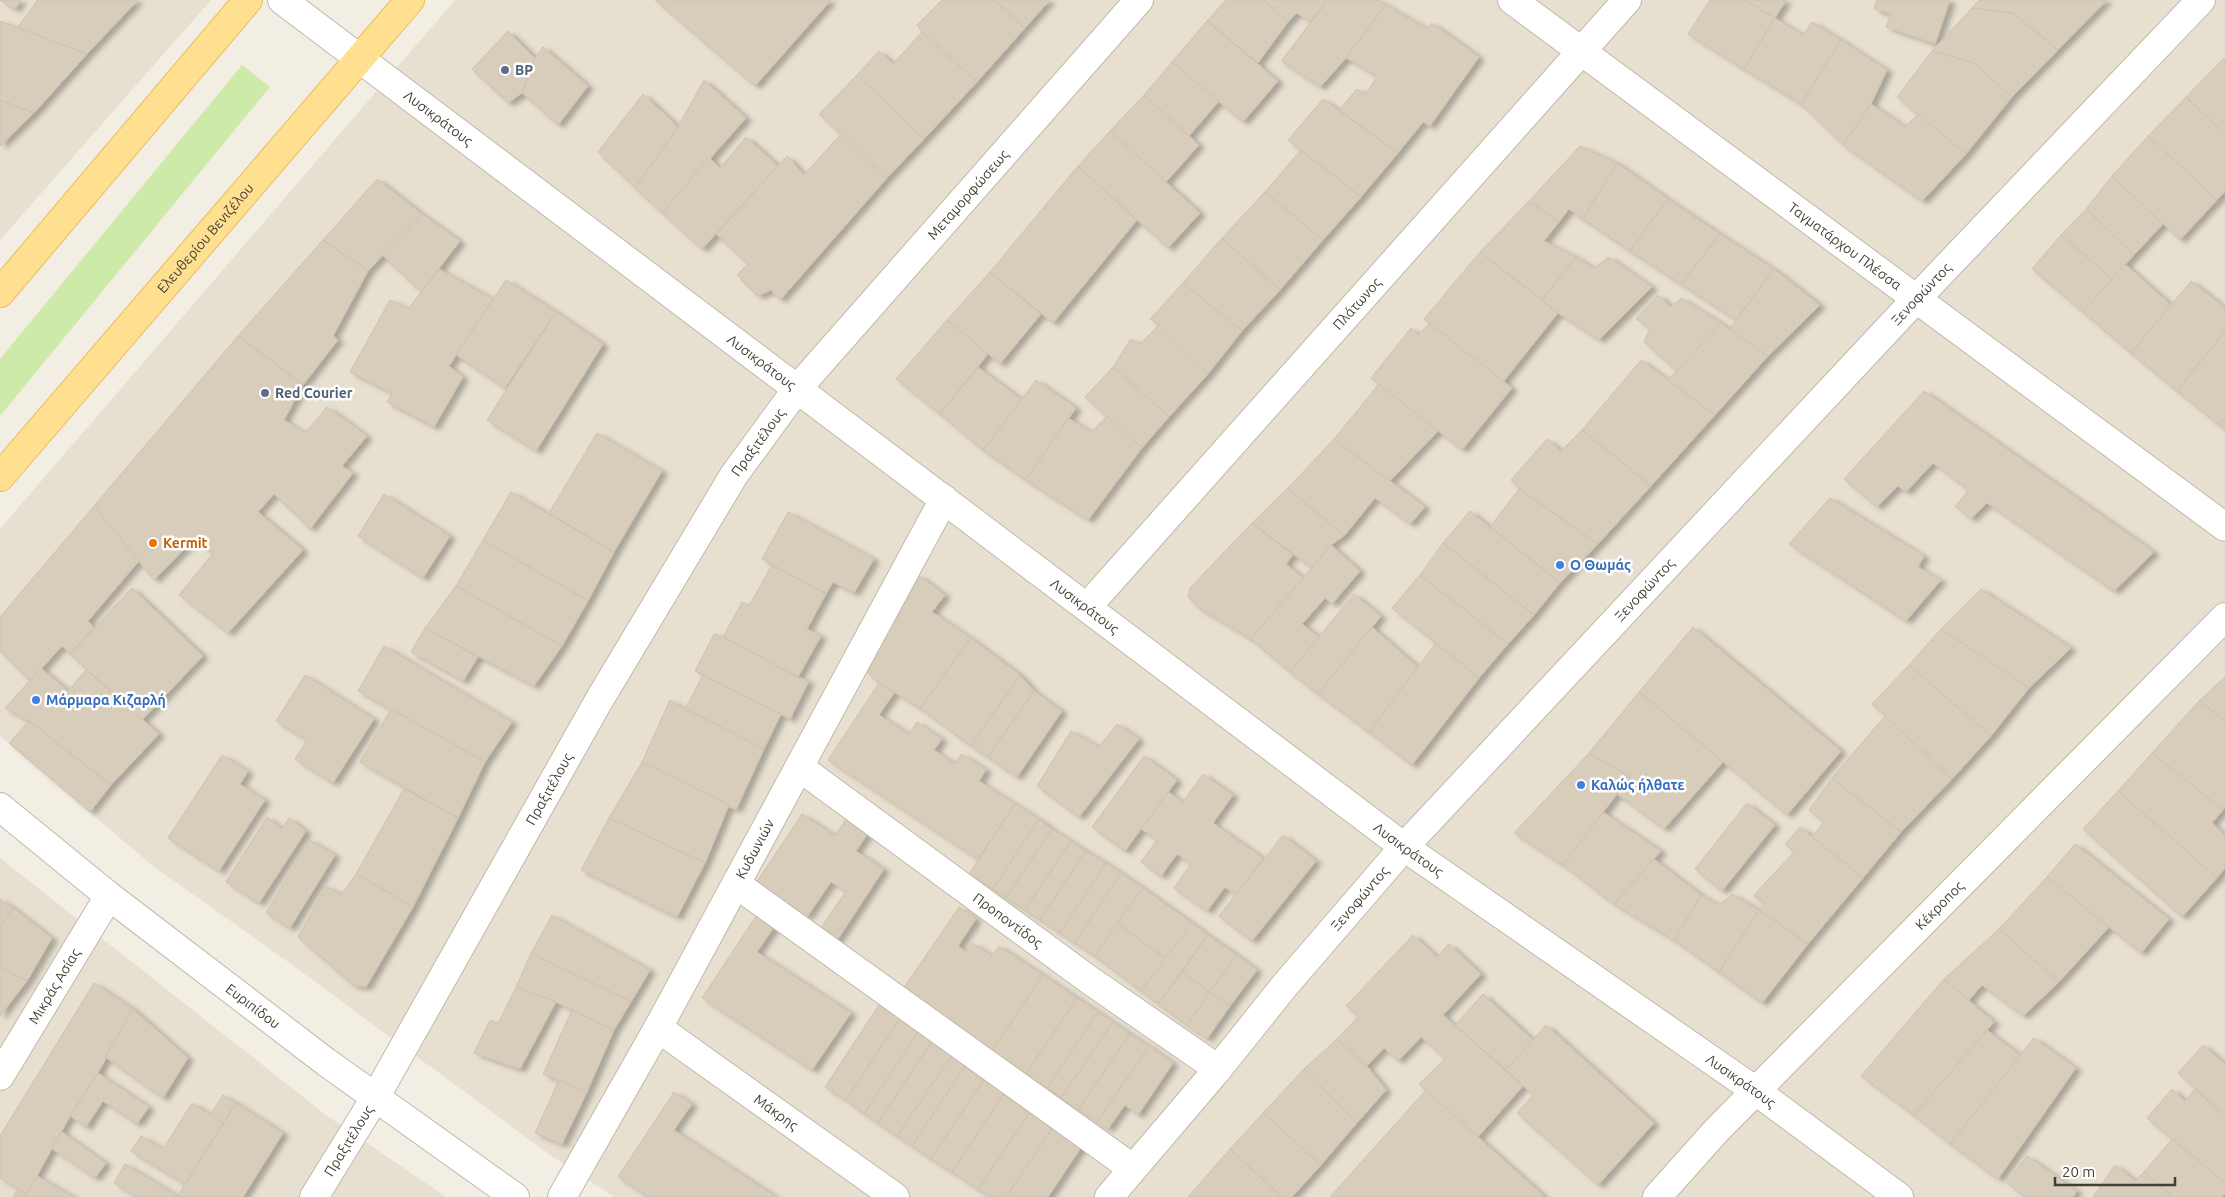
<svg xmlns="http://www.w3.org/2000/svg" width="2225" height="1197" viewBox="0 0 2225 1197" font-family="Ubuntu,sans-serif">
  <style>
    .residential { fill: #e7e0d1 }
    .green { fill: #cdeaa9 }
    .building { fill: #d8ccbb; stroke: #d0c1ab; filter: url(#shadow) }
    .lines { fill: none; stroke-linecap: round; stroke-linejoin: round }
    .street-casing { stroke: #c1b9a8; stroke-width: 30 }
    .primary-casing { stroke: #e9be5a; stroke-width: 30 }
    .street { stroke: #fff; stroke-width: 28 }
    .primary { stroke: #ffdf90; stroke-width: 28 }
    .service-dot { fill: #5c6f8a; stroke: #fff; stroke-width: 2 }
    .food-dot { fill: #e8710a; stroke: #fff; stroke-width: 2 }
    .shop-dot { fill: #3f7fe0; stroke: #fff; stroke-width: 2 }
    .labels { text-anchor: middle; stroke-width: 5; stroke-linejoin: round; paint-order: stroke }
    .service-label { font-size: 14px; font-weight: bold; fill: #4e5e75; stroke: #fff; text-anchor: start }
    .street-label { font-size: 14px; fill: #453e33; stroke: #fff }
    .food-label { font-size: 14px; font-weight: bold; fill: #c56008; stroke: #fff; text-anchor: start }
    .shop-label { font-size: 14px; font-weight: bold; fill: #366cbe; stroke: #fff; text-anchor: start }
  </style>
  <defs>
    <filter id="shadow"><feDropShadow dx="5.5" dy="3" stdDeviation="2.5" flood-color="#0004"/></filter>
  </defs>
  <rect width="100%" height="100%" fill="#f3eee3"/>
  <g class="residential">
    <polygon points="0,0 211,0 0,240"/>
    <polygon points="455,0 2225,0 2225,1197 614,1197 553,1157 284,959 153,866 0,736 0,529"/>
    <polygon points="0,858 326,1115 446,1197 0,1197"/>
  </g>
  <polygon class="green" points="242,65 270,87 0,416 0,359"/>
  <g class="building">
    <polygon points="0,0 21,0 15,9"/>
    <polygon points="36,0 138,0 87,54 17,28 37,1"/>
    <polygon points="655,0 831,0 755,86"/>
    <polygon points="942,0 994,0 1025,28 977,82 922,32 917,25"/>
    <polygon points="994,0 1050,0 1025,28"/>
    <polygon points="1226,0 1264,0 1288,22 1258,63 1207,21"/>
    <polygon points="1264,0 1328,0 1310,22 1297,13 1288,22"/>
    <polygon points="1328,0 1378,0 1386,5 1346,58 1320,87 1281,61"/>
    <polygon points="1710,0 1745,0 1775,18 1744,69 1688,34"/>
    <polygon points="1745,0 1786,0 1775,18"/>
    <polygon points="1877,0 1950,0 1935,44 1886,27 1891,14 1874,9"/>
    <polygon points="1979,0 2107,0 2058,50 2013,13 1972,8"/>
    <polygon points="1386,5 1427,29 1432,23 1479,57 1430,126 1423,122 1398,153 1339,110 1357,89 1366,94 1377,76 1346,58"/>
    <polygon points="1972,8 2013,13 2058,50 2012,97 1974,63 1932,51"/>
    <polygon points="1775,18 1803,35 1812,22 1841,40 1801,104 1744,69"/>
    <polygon points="0,21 87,54 34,113 0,100"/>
    <polygon points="1207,21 1278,81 1243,122 1172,62"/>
    <polygon points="508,31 535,58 522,93 508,103 472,69"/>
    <polygon points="922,32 977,82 924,139 857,75 879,51 893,64"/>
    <polygon points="1841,40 1887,70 1871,104 1843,145 1801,104"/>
    <polygon points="543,47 588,86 558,125 522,93 535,58"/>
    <polygon points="1932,51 1974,63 2012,97 1966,154 1897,97"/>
    <polygon points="2224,58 2225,60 2225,134 2186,97"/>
    <polygon points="1172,62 1219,101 1189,136 1144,95"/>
    <polygon points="857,75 924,139 887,178 819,114"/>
    <polygon points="704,80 746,118 662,213 635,188 678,127"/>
    <polygon points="643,94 678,127 635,188 598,152"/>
    <polygon points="1144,95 1199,145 1166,182 1110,131"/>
    <polygon points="2186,97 2225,134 2225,191 2217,200 2148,136"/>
    <polygon points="1323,99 1398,153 1361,197 1288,140"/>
    <polygon points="0,100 34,113 0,146"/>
    <polygon points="1871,104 1905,127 1918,114 1966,154 1922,201 1843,145"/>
    <polygon points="1110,131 1200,213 1168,248 1078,166"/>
    <polygon points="841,134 887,178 780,300 771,290 758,296 737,275 748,264 716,234 787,156 804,175"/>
    <polygon points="2148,136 2217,200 2180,240 2112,176"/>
    <polygon points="746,137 778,166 702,249 662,213 709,157 720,168"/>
    <polygon points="1580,146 1617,163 1583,219 1569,209 1559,222 1529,201"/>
    <polygon points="1301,150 1361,197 1323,240 1265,192"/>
    <polygon points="1617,163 1668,199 1630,251 1583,219"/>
    <polygon points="1078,166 1137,220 1053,323 990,272"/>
    <polygon points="2112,176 2163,224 2134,255 2086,209"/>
    <polygon points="377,179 422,214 368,271 323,240"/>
    <polygon points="1265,192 1323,240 1280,290 1222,238"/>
    <polygon points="1668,199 1720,234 1681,284 1630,251"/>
    <polygon points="1529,201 1559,222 1544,241 1576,257 1542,300 1480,252"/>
    <polygon points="2086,209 2134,255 2112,279 2061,235"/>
    <polygon points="422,214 460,241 421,292 382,255"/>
    <polygon points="1720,234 1774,269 1736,320 1681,284"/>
    <polygon points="2061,235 2112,279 2083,312 2032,269"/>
    <polygon points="1222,238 1280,290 1242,331 1183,283"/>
    <polygon points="323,240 368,271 333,336 338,340 303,385 238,336"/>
    <polygon points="1480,252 1558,313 1503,382 1424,319"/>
    <polygon points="1576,257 1594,268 1609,257 1652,287 1599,340 1558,313 1542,300"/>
    <polygon points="2125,264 2171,305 2131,353 2083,312"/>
    <polygon points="439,269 493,299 449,366 463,377 434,427 387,402 392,393 350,372 390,300 408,309"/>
    <polygon points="1774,269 1820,305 1768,356 1729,330"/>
    <polygon points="990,272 1041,314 1000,364 947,320"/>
    <polygon points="506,280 556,312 505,388 456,355"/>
    <polygon points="2191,281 2225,308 2225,331 2177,391 2131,353"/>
    <polygon points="1183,283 1242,331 1208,374 1159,325 1150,319"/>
    <polygon points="1658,295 1671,307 1681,298 1721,323 1677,371 1644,342 1650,328 1636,319"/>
    <polygon points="556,312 603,344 536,451 487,420"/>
    <polygon points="947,320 988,354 940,414 896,379"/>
    <polygon points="1429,323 1512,388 1462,450 1371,378 1411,328 1419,335"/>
    <polygon points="1721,323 1768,356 1715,415 1668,380"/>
    <polygon points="1159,325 1208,374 1169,417 1113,367 1131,339 1140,344"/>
    <polygon points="2225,331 2225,418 2219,425 2177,391"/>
    <polygon points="238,336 303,385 284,420 305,433 327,407 367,436 342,466 353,473 310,529 274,494 258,512 303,550 228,633 179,595 213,553 194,539 154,580 94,506"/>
    <polygon points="1641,360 1715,415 1651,486 1582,430"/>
    <polygon points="978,367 1022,400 983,450 940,414"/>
    <polygon points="1113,367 1169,417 1142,448 1085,397"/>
    <polygon points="1036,380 1076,408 1026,480 983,450"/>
    <polygon points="1379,384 1438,431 1390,481 1334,439"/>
    <polygon points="1924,391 2154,552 2114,591 1987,503 1971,519 1955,506 1969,490 1933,463 1906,492 1898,486 1877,507 1844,479"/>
    <polygon points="1107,416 1142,448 1088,520 1026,480 1068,418 1091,432"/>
    <polygon points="2225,418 2225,429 2219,425"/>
    <polygon points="1582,430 1651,486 1598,544 1519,489 1511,480 1547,439 1561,451"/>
    <polygon points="597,433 662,471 614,552 549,513"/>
    <polygon points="1334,439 1425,507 1410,524 1375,498 1344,536 1288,488"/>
    <polygon points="1288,488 1344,536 1331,545 1312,568 1252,523"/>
    <polygon points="1519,489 1598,544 1560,583 1490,527"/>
    <polygon points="511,492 614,552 588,601 483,540"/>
    <polygon points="384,494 450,536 423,578 358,536"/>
    <polygon points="1830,498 1924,556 1918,567 1941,580 1906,621 1789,544"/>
    <polygon points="94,506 139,561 88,621 94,628 70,654 62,646 30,681 0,651 0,617"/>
    <polygon points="1470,511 1560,583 1534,615 1443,543"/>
    <polygon points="788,512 874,559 854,593 833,582 826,594 762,559"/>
    <polygon points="1252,523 1293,555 1286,564 1303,578 1251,639 1199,608 1188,597 1190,588"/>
    <polygon points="483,540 588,601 562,646 456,586"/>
    <polygon points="1443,543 1534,615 1508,644 1420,575"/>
    <polygon points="1331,545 1360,571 1332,604 1325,598 1302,624 1319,637 1290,672 1251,639"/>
    <polygon points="772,565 826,594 807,629 821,636 798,677 723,637 742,602 749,606"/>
    <polygon points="918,575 945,595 932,612 971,638 920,708 879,683 867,672"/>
    <polygon points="1420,575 1508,644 1479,678 1392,608"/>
    <polygon points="456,586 562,646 534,686 425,628"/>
    <polygon points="132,588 203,656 142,720 70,654"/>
    <polygon points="1981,589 2071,648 2029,688 1941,629"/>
    <polygon points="1354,594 1381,616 1318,694 1290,672"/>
    <polygon points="1372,627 1418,667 1369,732 1318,694"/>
    <polygon points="1693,627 1841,751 1787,815 1639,692"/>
    <polygon points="425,628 478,657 463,681 411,652"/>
    <polygon points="1941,629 2029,688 1991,736 1909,665"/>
    <polygon points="714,634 723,637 798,677 809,681 790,719 695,671"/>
    <polygon points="971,638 1020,675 971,746 920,708"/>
    <polygon points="1436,643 1479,678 1412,765 1369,732"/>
    <polygon points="384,646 512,722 485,762 358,691"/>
    <polygon points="1909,665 1991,736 1952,779 1872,704"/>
    <polygon points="41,668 68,691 86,670 159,734 111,785 29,721 5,708"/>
    <polygon points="305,675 374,719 333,783 295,759 307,740 276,721"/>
    <polygon points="703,675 781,714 764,749 685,709"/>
    <polygon points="1020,675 1034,691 988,757 971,746"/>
    <polygon points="2225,677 2225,719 2224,720 2199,701"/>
    <polygon points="879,683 894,693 879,715 909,734 917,722 942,739 934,750 955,764 962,754 986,770 979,781 1015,804 978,859 828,760"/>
    <polygon points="1034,691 1062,711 1017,777 988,757"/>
    <polygon points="1639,692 1723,762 1664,829 1617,794 1630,777 1589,753"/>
    <polygon points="670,700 685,709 764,749 736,810 642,762"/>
    <polygon points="2199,701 2225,721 2225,808 2223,810 2152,753"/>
    <polygon points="391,709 485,762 458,818 360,762"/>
    <polygon points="1885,716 1952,779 1901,832 1832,778"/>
    <polygon points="29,721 111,785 90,812 9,743"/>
    <polygon points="1117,724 1139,739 1079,817 1037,786 1071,731 1099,747"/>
    <polygon points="1589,753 1630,777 1563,865 1514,833"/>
    <polygon points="2152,753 2223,810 2212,823 2225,835 2225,868 2217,878 2118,791"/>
    <polygon points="222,755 248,771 240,784 265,800 219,871 168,838"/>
    <polygon points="1144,756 1177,780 1125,851 1092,827"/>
    <polygon points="642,762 729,805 705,863 609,818"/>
    <polygon points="1203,774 1233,795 1213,823 1263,858 1237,895 1225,887 1207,911 1174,888 1191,864 1177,854 1161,876 1141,862 1157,840 1141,829 1168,792 1183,802"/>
    <polygon points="1832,778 1901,832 1863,878 1812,837 1824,822 1809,810"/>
    <polygon points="404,789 458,818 413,907 356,874"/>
    <polygon points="2118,791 2217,878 2182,917 2083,829"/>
    <polygon points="1747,803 1775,825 1722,891 1695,869"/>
    <polygon points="1015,804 1039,819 993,889 969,874"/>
    <polygon points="1603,812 1661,851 1614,904 1563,865"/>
    <polygon points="802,814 835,836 846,819 868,833 856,851 884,869 836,942 819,931 846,891 831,882 807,917 756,883"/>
    <polygon points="267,817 282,829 289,818 306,831 259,903 226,882"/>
    <polygon points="609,818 705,863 677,917 581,870"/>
    <polygon points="1039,819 1052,829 1006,898 993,889"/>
    <polygon points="1800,827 1863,878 1808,944 1759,910 1764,902 1753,896 1794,852 1785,844"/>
    <polygon points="1052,829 1071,841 1025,910 1006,898"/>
    <polygon points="1283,835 1316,861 1252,941 1219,916"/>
    <polygon points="310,840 335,855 290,928 266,913"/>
    <polygon points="1071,841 1086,851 1040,920 1025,910"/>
    <polygon points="2075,844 2169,919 2141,953 2047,877"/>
    <polygon points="1086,851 1106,863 1060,933 1040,920"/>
    <polygon points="1654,859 1701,895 1674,940 1614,904"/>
    <polygon points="1106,863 1121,873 1075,943 1060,933"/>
    <polygon points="1121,873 1143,888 1095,956 1075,943"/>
    <polygon points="356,874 413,907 366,987 353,985 298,937 326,886 341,895"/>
    <polygon points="2047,877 2109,927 2059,982 1999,929"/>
    <polygon points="1143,888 1192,923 1166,959 1117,923"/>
    <polygon points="1732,894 1759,910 1719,972 1674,940 1701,895 1720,905"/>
    <polygon points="0,899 13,908 0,927"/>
    <polygon points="959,907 976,919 958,946 966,952 972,943 992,956 999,946 1043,975 992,1051 903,989"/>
    <polygon points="13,908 52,938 27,981 0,967 0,927"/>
    <polygon points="1759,910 1808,944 1762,1003 1719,972"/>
    <polygon points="552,915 650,970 631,1002 531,953"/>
    <polygon points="756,916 774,927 757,952 851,1013 812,1070 702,998"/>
    <polygon points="1117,923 1166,959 1141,991 1095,956"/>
    <polygon points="1192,923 1208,935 1158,1004 1141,991"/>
    <polygon points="1999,929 2059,982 2023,1016 1982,985 1968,1001 1944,979"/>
    <polygon points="1208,935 1237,955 1210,992 1182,972"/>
    <polygon points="1413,935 1437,957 1449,944 1481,974 1443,1015 1523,1086 1478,1137 1419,1084 1445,1059 1421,1037 1398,1061 1384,1048 1367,1066 1337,1039 1358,1017 1346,1006"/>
    <polygon points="531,953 631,1002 614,1030 556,1002 516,987"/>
    <polygon points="1237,955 1257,970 1230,1006 1210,992"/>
    <polygon points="0,967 27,981 0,1016"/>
    <polygon points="1182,972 1210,992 1187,1025 1158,1004"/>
    <polygon points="1043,975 1077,998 1026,1074 992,1051"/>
    <polygon points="1944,979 1994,1022 1914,1115 1861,1076"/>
    <polygon points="94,983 133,1009 98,1073 70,1116 27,1194 0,1178 0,1136"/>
    <polygon points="516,987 556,1002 520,1069 474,1053 490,1020 498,1024"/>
    <polygon points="1210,992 1230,1006 1207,1039 1187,1025"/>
    <polygon points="1483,994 1533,1040 1506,1070 1455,1025"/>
    <polygon points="1077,998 1098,1012 1047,1088 1026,1074"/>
    <polygon points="881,1002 902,1015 846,1100 825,1087"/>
    <polygon points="133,1009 188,1058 163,1098 105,1057"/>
    <polygon points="572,1010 614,1030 587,1092 543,1074"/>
    <polygon points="1098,1012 1113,1022 1061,1098 1047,1088"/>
    <polygon points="902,1015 921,1028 864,1114 846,1100"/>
    <polygon points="1113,1022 1130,1034 1078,1110 1061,1098"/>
    <polygon points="1546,1025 1654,1123 1598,1185 1517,1113 1533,1095 1506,1070"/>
    <polygon points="921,1028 935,1037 878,1123 864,1114"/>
    <polygon points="1987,1030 2021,1056 1950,1144 1914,1115"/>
    <polygon points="1130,1034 1149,1046 1097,1122 1078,1110"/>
    <polygon points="935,1037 954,1052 897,1136 878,1123"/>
    <polygon points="2034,1038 2076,1068 1998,1179 1950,1144"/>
    <polygon points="1337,1039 1367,1066 1386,1090 1357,1123 1304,1069"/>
    <polygon points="2203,1045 2225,1064 2225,1116 2178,1073"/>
    <polygon points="1149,1046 1173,1063 1138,1115 1125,1105 1108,1129 1097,1122"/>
    <polygon points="954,1052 968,1062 912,1146 897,1136"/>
    <polygon points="968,1062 987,1075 931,1159 912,1146"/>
    <polygon points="1304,1069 1357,1123 1321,1165 1263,1113"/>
    <polygon points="98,1073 149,1107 137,1124 103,1101 86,1127 70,1116"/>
    <polygon points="987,1075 1008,1088 952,1172 931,1159"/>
    <polygon points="559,1080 587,1092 562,1144 535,1133"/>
    <polygon points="1008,1088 1034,1106 978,1189 952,1172"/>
    <polygon points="2172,1089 2185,1101 2195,1089 2225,1116 2225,1183 2147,1118"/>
    <polygon points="1426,1090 1478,1137 1545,1197 1330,1197"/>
    <polygon points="674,1092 692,1104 674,1130 776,1197 649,1197 618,1177"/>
    <polygon points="223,1095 236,1103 223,1123 210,1115"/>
    <polygon points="192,1103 223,1123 185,1184 131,1151 141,1136 163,1149"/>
    <polygon points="236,1103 283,1133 243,1197 177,1197"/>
    <polygon points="1034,1106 1057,1121 1006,1197 989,1197 978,1189"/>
    <polygon points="1263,1113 1321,1165 1292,1197 1282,1197 1230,1149"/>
    <polygon points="1057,1121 1086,1140 1048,1197 1006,1197"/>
    <polygon points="62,1132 106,1163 95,1178 51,1148"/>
    <polygon points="2172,1139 2225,1183 2225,1194 2222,1197 2173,1197 2144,1172"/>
    <polygon points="1230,1149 1282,1197 1188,1197"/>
    <polygon points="2027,1156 2077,1191 2073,1197 2026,1197 2007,1183"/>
    <polygon points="125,1164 177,1196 177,1197 137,1197 114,1183"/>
    <polygon points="2115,1165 2135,1181 2144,1172 2173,1197 2093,1197"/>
    <polygon points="37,1176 74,1197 13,1197 18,1189 27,1194"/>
  </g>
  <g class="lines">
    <g class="street-casing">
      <g id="street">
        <path id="s1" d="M282,0L1404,847L1756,1091L1899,1197"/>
        <path id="s2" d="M1512,0L2225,527"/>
        <path id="s3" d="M1087,607L1627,0"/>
        <path id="s4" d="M799,767L1088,979L1218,1069"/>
        <path id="s5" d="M0,807L109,896L326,1062L515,1197"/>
        <polyline points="736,884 1132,1168"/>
        <path id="s6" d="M658,1028L895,1197"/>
        <path id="s7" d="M0,1076L109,896"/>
        <path id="s8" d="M314,1197L375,1098L598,702L734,475L797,389L1139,0"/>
        <path id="s9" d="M562,1197L658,1028L944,499"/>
        <path id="s10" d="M1109,1197L1218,1069L1286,984L1404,847L1917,298L2201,0"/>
        <path id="s11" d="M1657,1197L1716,1131L2225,617"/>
      </g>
    </g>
    <g class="primary-casing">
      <g id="primary">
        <polyline points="0,293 248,0"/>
        <path id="s12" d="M0,477L410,0"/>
      </g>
    </g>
    <use href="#street" class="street"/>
    <use href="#primary" class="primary"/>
  </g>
  <g class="service-dot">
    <circle cx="505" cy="70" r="5"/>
    <circle cx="265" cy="393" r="5"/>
  </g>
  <circle class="food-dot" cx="153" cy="543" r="5"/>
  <g class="shop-dot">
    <circle cx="1560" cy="565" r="5"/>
    <circle cx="36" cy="700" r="5"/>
    <circle cx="1581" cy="785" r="5"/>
  </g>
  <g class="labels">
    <g class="service-label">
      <text x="515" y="75">BP</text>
      <text x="275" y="398">Red Courier</text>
    </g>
    <g class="street-label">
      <text dy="5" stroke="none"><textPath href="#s1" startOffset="196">Λυσικράτους</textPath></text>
      <text dy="5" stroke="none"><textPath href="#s8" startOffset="1201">Μεταμορφώσεως</textPath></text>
      <text dy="5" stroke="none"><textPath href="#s12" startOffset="315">Ελευθερίου Βενιζέλου</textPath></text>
      <text dy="5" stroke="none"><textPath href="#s2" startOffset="414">Ταγματάρχου Πλέσσα</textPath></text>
      <text dy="5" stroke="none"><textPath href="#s10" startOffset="1215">Ξενοφώντος</textPath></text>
      <text dy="5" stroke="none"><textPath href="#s3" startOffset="406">Πλάτωνος</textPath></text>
      <text dy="5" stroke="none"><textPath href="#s1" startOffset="601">Λυσικράτους</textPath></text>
      <text dy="5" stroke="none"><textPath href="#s8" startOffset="876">Πραξιτέλους</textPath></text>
      <text dy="5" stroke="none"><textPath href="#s10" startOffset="810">Ξενοφώντος</textPath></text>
      <text dy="5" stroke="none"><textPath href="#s1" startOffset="1006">Λυσικράτους</textPath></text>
      <text dy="5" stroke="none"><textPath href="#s8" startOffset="471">Πραξιτέλους</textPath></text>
      <text dy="5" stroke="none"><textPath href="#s9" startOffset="398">Κυδωνιών</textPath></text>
      <text dy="5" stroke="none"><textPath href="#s1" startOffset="1411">Λυσικράτους</textPath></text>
      <text dy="5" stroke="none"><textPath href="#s10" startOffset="390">Ξενοφώντος</textPath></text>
      <text dy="5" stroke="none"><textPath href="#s11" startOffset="406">Κέκροπος</textPath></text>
      <text dy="5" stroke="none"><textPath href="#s4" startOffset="259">Προποντίδος</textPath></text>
      <text dy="5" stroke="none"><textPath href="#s7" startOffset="105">Μικράς Ασίας</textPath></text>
      <text dy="5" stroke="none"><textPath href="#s5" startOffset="322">Ευριπίδου</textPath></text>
      <text dy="5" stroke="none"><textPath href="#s1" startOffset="1816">Λυσικράτους</textPath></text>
      <text dy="5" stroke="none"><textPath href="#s6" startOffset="145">Μάκρης</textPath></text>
      <text dy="5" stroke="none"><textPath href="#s8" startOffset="66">Πραξιτέλους</textPath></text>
    </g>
    <g class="food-label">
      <text x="163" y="548">Kermit</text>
    </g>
    <g class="shop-label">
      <text x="1570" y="570">Ο Θωμάς</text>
      <text x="46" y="705">Μάρμαρα Κιζαρλή</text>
      <text x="1591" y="790">Καλώς ήλθατε</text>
    </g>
  </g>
  <path d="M2055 1177v8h120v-8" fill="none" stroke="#453e33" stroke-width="2.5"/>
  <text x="2062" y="1177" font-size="15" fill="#453e33" stroke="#ffffff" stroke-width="4" paint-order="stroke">20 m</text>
</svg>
